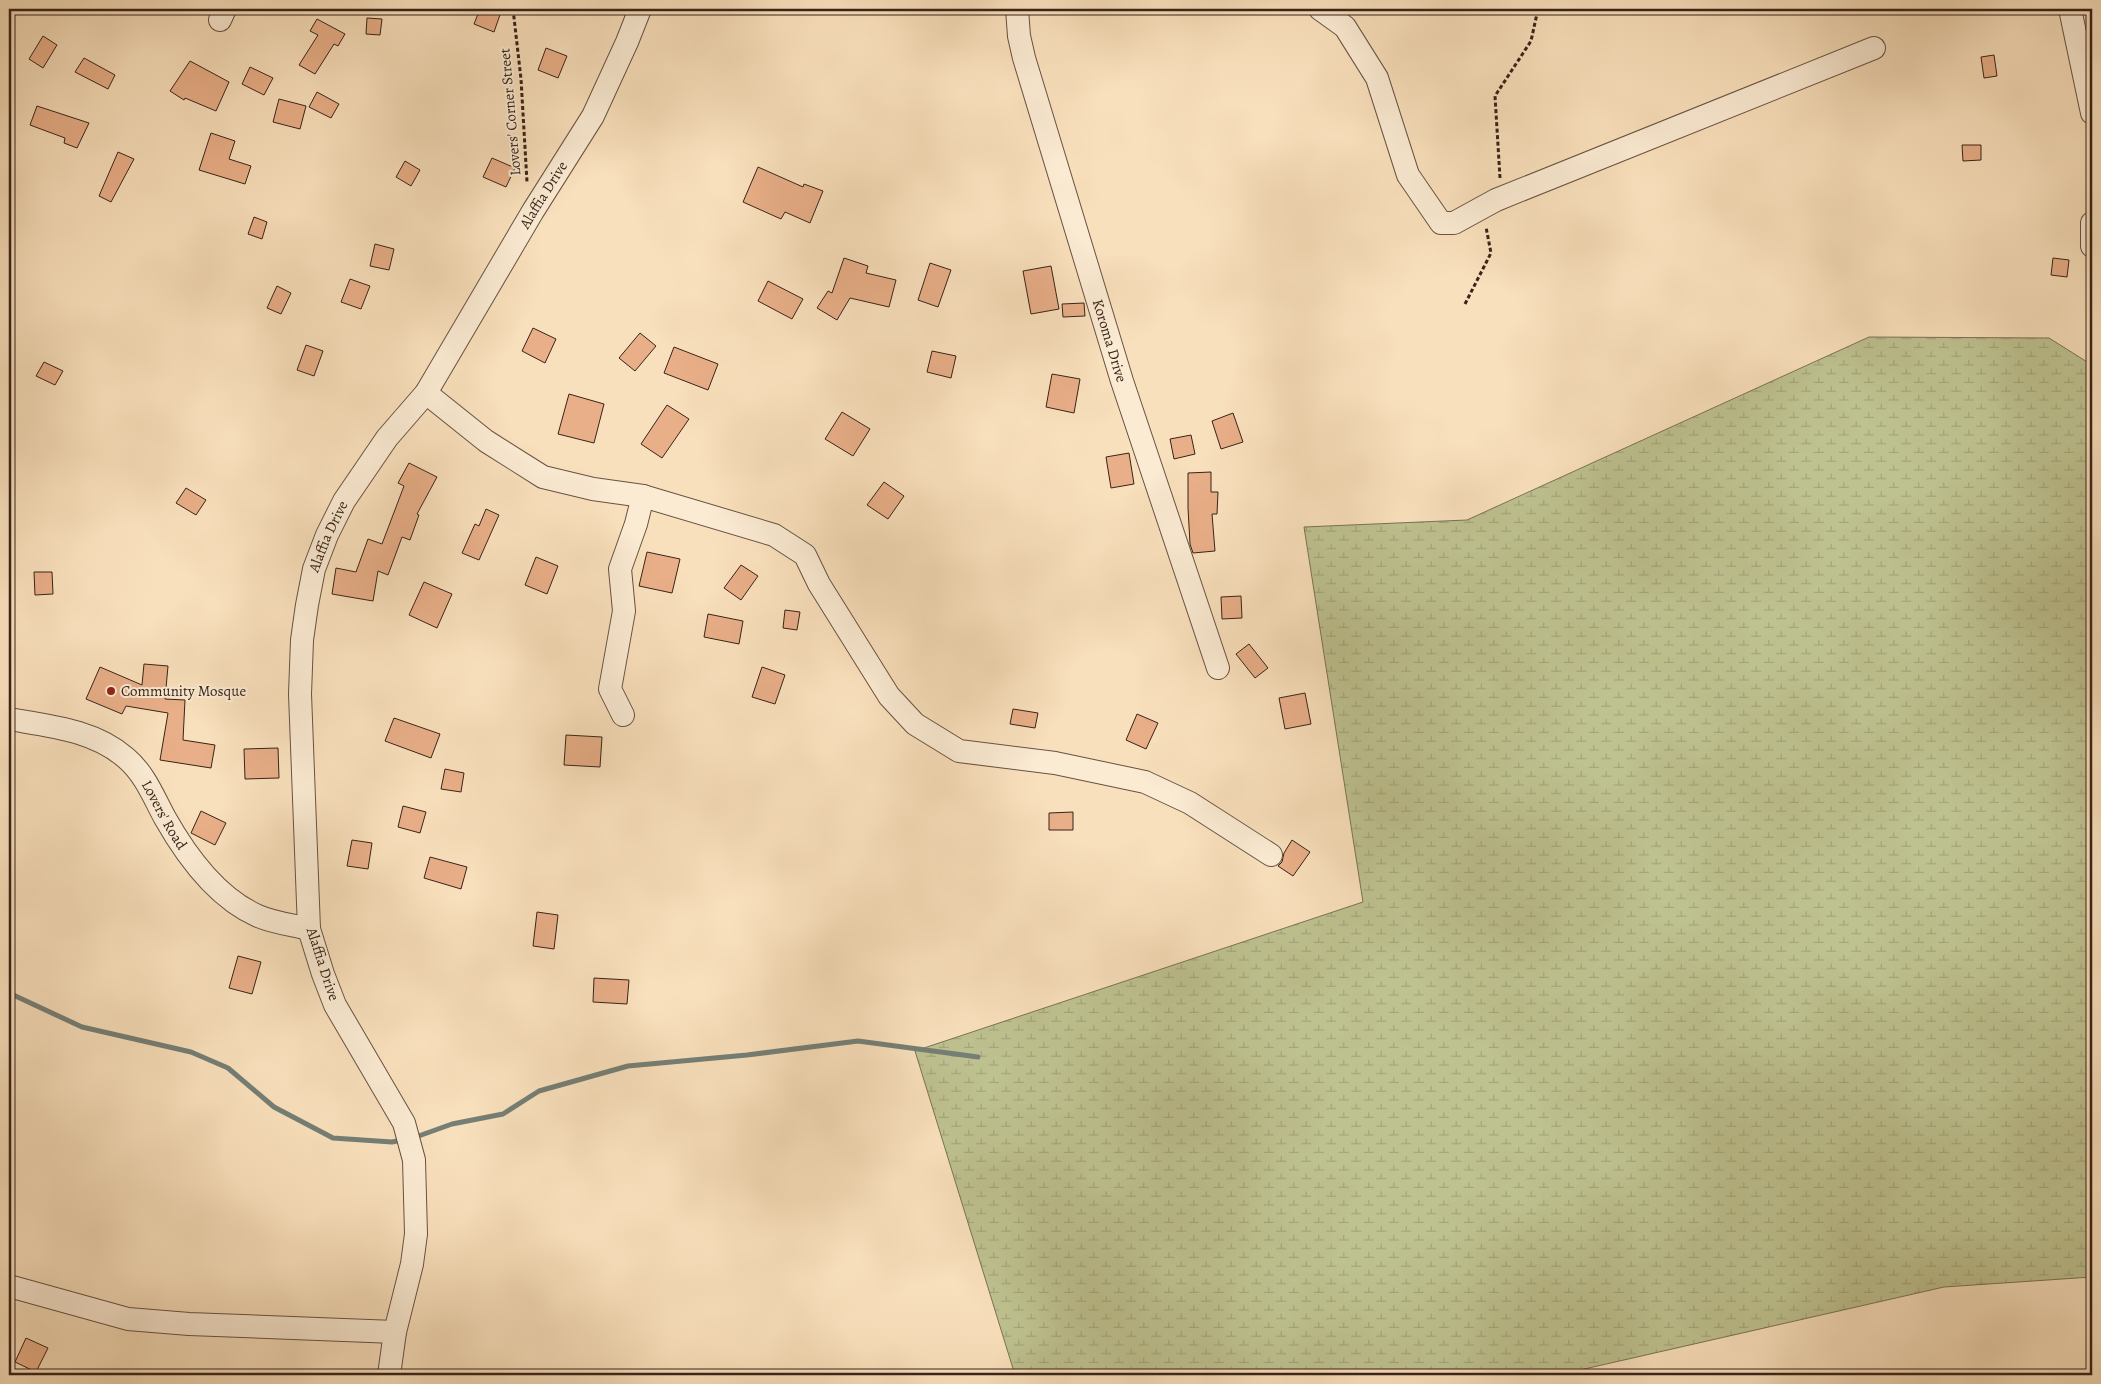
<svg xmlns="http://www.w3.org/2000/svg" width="2101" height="1384" viewBox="0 0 2101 1384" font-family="Alegreya,serif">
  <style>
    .wetland { fill: url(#wetland-marsh); stroke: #7b7255 }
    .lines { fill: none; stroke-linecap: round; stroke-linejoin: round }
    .stream { stroke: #757f76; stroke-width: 5 }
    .building { fill: #e9af88; stroke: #38231a }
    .minor-casing { stroke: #685242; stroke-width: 24 }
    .path { stroke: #38231a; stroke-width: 3; stroke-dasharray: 4 2.5; stroke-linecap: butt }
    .minor { stroke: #fbebd3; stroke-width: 22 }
    .poi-dot { fill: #8f2418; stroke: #fbebd3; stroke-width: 2 }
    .labels { text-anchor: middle; stroke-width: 4; stroke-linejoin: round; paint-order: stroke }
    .street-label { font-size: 15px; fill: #38231a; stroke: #fbebd3 }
    .poi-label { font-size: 15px; fill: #38231a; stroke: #fbebd3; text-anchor: start }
  </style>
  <defs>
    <pattern id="wetland-marsh" width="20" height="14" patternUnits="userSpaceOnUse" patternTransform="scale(1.25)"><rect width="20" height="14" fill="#bec290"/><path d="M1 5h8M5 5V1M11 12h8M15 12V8" fill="none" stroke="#a4a67c"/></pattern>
  </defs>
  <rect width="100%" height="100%" fill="#f9e0bc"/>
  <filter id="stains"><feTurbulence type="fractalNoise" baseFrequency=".004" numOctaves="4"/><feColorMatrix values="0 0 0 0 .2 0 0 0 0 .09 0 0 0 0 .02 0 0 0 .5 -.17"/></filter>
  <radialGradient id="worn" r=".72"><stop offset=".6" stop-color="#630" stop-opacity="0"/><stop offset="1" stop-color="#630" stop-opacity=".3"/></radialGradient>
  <polygon class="wetland" points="1869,337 2049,338 2092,365 2092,1277 1944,1287 1558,1375 1015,1375 915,1051 1363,902 1304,527 1467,520"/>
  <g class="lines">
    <g class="stream">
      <polyline points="9,993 82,1027 191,1052 228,1068 274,1107 333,1138 392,1142 402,1140"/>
      <polyline points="413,1138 452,1124 503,1114 539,1091 628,1066 747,1055 858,1041 978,1057"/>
    </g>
  </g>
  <g class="building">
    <polygon points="480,9 502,9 494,32 474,24"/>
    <polygon points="367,18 382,19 380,35 366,34"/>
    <polygon points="317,19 345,34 338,46 334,44 315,74 299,65 318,35 310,31"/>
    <polygon points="43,36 57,45 43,68 29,59"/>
    <polygon points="546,48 567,56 558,78 538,70"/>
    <polygon points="1994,55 1997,76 1984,78 1981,57"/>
    <polygon points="84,58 115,75 108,89 75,72"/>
    <polygon points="190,61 229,82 216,111 185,98 184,100 170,91"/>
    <polygon points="250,67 273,78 264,95 242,84"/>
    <polygon points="317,92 339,104 331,118 309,107"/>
    <polygon points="279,99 306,106 300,129 273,122"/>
    <polygon points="37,106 89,123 77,148 64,143 65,138 30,125"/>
    <polygon points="211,133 235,141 229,159 251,166 245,184 199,170"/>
    <polygon points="1962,145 1981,145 1981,160 1963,161"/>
    <polygon points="118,152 134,159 111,202 99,196"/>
    <polygon points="492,158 515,168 506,187 483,177"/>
    <polygon points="405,161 420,170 411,186 396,177"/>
    <polygon points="758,167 803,187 804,184 823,191 810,223 785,212 781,219 743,202"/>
    <polygon points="254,217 267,222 262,239 248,234"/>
    <polygon points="375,244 394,249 389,270 370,266"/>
    <polygon points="844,258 868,266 866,273 896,280 889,307 850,298 837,320 817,308 828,291 832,293"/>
    <polygon points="2053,258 2069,260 2067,277 2051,275"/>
    <polygon points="930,263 951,270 938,307 918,300"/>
    <polygon points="1051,266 1059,309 1031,314 1023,271"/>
    <polygon points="350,279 370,286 361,309 341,302"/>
    <polygon points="768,281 803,299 792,319 758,301"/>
    <polygon points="277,286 291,293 281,314 267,308"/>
    <polygon points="1084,303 1085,316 1063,317 1062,304"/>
    <polygon points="533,328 556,339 545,363 522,351"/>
    <polygon points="640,333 656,346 635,371 619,358"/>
    <polygon points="306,345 323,351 314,376 297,370"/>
    <polygon points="674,347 718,364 708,390 664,373"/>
    <polygon points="932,351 956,356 951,378 927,372"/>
    <polygon points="44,362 63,371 55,385 36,376"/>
    <polygon points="1052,374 1080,379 1074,413 1046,407"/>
    <polygon points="569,394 604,404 594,443 558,434"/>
    <polygon points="667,405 689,419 662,458 641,444"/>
    <polygon points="842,412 870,429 853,456 825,439"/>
    <polygon points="1233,413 1243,442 1221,449 1212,421"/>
    <polygon points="1191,435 1195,454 1174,459 1170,439"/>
    <polygon points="1129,453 1134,484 1111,488 1106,457"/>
    <polygon points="409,463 437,477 417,514 419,515 410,540 402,537 388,575 378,571 373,601 332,594 336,568 356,572 368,539 382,544 404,486 398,483"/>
    <polygon points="1211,472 1211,492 1218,492 1217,514 1212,514 1215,551 1193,553 1190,544 1188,508 1188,473"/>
    <polygon points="884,482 904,496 888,519 867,505"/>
    <polygon points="186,488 206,500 196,515 176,503"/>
    <polygon points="486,509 499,515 479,560 462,553 475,524 479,526"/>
    <polygon points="647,552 680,559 672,593 639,586"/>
    <polygon points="536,557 558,566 547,594 525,585"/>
    <polygon points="741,565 758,576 741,600 724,588"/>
    <polygon points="34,572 52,572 53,594 35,595"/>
    <polygon points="424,582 452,594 437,628 409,615"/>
    <polygon points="1241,596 1242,618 1222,619 1221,597"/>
    <polygon points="785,610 800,612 797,630 783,628"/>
    <polygon points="708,614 743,621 739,644 704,637"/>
    <polygon points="1249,644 1268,668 1255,678 1236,654"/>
    <polygon points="144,664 168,666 165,699 185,700 183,740 215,745 211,768 160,760 168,713 126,706 122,714 86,699 100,667 142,685"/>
    <polygon points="762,667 785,675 775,704 752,697"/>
    <polygon points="1305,693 1311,724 1285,729 1279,698"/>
    <polygon points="1013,709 1038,713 1035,728 1010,724"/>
    <polygon points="1137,714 1158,723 1146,749 1126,740"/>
    <polygon points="394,718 440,734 431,758 385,741"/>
    <polygon points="566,735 602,737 600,767 564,765"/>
    <polygon points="278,748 279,778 245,779 244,749"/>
    <polygon points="445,769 464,773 461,792 441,789"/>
    <polygon points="403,806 426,812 420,833 398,827"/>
    <polygon points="201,811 226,823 215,845 191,833"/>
    <polygon points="1073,812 1073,830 1049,830 1049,813"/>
    <polygon points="352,840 372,843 368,869 347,866"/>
    <polygon points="1292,840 1310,852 1293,876 1278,866 1282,862 1284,853"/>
    <polygon points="430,857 467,867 461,889 424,878"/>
    <polygon points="537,912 558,915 554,949 533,946"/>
    <polygon points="238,956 261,962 252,994 229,988"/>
    <polygon points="594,978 629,980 627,1004 593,1002"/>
    <polygon points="26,1338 48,1348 36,1372 15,1362"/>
  </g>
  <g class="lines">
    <g class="minor-casing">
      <g id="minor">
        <path id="s1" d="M1017,9L1019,36L1024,58L1122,381L1218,668"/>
        <polyline points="1320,9 1345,27 1377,78 1408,175 1441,223 1454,223 1496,200 1874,48"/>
        <polyline points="2070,9 2092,113"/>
        <polyline points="220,20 225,9"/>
        <polyline points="2092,223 2092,246"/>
        <polyline points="426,393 486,441 543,477 593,489 643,496 774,535 805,555 819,584 889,696 915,724 959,751 1055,763 1145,782 1190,803 1271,855"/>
        <polyline points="623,715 610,689 624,611 620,569 636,524 643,496"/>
        <path id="s2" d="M9,719C49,726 94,730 126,758C145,774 154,798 165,818C187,857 217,898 258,916C274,923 293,925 309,929"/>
        <polyline points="9,1286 128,1319 189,1324 395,1332"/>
        <path id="s3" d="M389,1375L395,1332L412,1264L416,1234L414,1160L404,1123L335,1005L323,974L309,929L300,694L302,640L307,605L314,569L327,535L344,501L387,438L426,393L533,211L593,116L627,42L640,9"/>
      </g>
    </g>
    <g class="path">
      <polyline points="513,9 521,79 527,182"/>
      <polyline points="1500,178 1495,96 1531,41 1538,9"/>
      <polyline points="1465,304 1491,253 1486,227"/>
    </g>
    <use href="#minor" class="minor"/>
  </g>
  <circle class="poi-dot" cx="111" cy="691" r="5"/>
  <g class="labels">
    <g class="street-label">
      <text transform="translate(510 112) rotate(-95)" y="5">Lovers' Corner Street</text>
      <text dy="5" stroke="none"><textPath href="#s3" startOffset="1275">Alaffia Drive</textPath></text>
      <text dy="5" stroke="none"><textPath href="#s1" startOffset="345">Koroma Drive</textPath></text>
      <text dy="5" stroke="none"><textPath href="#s3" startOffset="870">Alaffia Drive</textPath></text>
      <text dy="5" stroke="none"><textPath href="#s2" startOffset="194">Lovers' Road</textPath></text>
      <text transform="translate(323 964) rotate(72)" y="5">Alaffia Drive</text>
    </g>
    <g class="poi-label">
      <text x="121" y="696">Community Mosque</text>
    </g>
  </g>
  <rect width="2101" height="1384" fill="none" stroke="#f9e0bc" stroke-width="30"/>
  <rect x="10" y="10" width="2081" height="1364" fill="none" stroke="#38231a" stroke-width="2.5"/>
  <rect x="15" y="15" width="2071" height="1354" fill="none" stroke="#38231a"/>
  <rect width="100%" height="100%" filter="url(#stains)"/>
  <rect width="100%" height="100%" fill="url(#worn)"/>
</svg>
